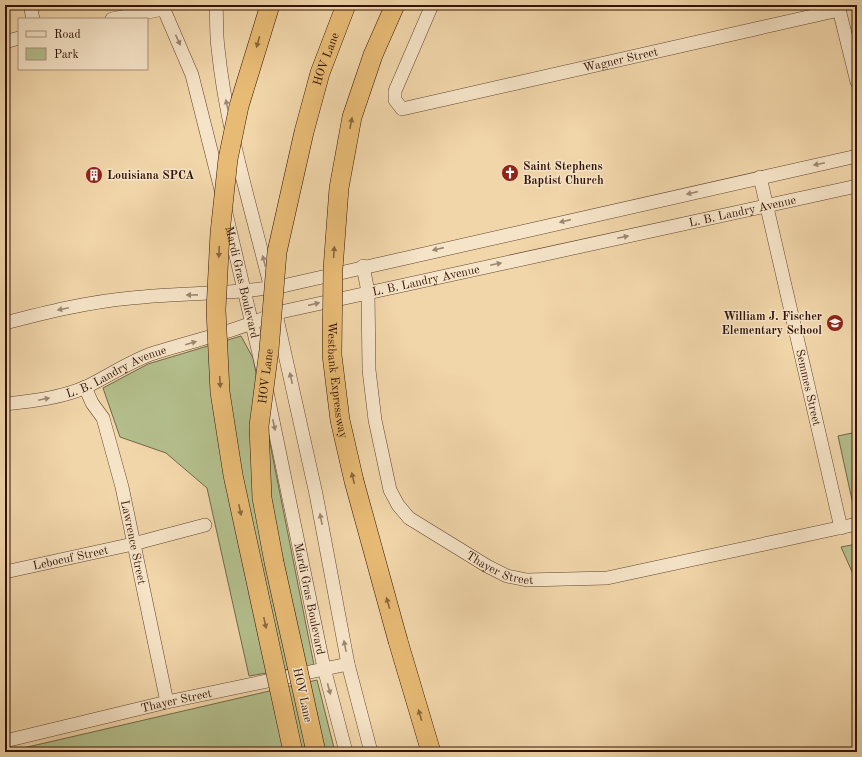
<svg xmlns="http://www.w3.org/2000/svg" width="862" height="757" viewBox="0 0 862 757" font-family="'Old Standard TT',serif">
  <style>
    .green { fill: #b4bf8d; stroke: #726849 }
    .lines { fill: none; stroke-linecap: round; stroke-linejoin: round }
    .minor-casing { stroke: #61432e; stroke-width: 14 }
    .highway-casing { stroke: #311205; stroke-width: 20 }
    .minor { stroke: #f6e4c8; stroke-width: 13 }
    .highway { stroke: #e8bb75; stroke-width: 19 }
    .highway-bridge-casing { stroke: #311205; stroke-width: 20; stroke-linecap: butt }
    .highway-bridge { stroke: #e8bb75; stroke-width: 19 }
    .oneway { fill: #9d8670 }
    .oneway2 { fill: #8c663d }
    .labels { text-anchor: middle; stroke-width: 3; stroke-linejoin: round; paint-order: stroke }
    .street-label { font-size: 12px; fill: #311205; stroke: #f6e4c8 }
    .poi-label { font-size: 12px; font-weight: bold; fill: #311205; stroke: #f6e4c8; text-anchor: start }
  </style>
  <rect width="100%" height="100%" fill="#f1d6aa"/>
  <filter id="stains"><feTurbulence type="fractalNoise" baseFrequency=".005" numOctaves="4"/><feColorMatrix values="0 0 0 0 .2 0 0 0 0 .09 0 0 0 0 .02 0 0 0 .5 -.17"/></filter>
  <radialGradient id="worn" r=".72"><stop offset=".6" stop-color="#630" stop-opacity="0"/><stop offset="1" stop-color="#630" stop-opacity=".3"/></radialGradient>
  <g class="green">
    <polygon points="241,336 253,358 314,665 249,676 207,488 166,453 120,437 103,388 148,364"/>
    <polygon points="857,432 857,508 854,509 838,436"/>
    <polygon points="857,544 857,583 841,547"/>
    <polygon points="317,680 335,752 6,752"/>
  </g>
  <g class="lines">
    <g class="minor-casing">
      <g id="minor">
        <polyline points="30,5 33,19"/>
        <polyline points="162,5 192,75 221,190"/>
        <path d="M216,5C217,19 216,34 218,48C226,128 251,207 270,285"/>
        <path id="s1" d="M432,5L395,91V100L402,109L839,10"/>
        <polyline points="838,5 857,82"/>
        <polyline points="112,19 163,9"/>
        <polyline points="5,42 19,38"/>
        <path id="s2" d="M760,177L841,528"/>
        <path id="s3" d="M226,213L263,371"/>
        <path id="s4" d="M363,266L368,292L369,370L375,420L390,490L398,505L409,518L487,566L507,576L527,580L607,578L857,524"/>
        <polyline points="276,314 316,494 348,664 371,752"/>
        <path d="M5,323C47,312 88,302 131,298C183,292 234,295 287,285L857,156"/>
        <path id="s5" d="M85,387L92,403L103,418L122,487L167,702"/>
        <path id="s6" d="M267,392L324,668L346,752"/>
        <path id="s7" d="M5,404C32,401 61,398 86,387C109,376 130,361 154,353C195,340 237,331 276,313L857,186"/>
        <path id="s8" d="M5,572L133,544L205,525"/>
        <path id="s9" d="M5,741L167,702L348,664"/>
      </g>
    </g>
    <g class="highway-casing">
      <polyline id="highway" points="398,641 431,752"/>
    </g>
    <use href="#minor" class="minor"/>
    <use href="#highway" class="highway"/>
    <g class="highway-bridge-casing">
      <g id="highway-bridge">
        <polyline points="270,5 239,106 228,159 220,233 216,310 220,392 233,475 293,752"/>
        <path id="s10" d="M395,5L373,55L352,117L339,188L333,269L332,355L340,420L354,481L398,641"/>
        <path id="s11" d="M316,752L274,562L262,498L259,426L269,350L277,252L304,132L320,73L346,5"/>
      </g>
    </g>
    <use href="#highway-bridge" class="highway-bridge"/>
  </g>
  <defs><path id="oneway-solid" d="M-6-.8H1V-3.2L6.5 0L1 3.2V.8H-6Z"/></defs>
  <g class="oneway">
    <use href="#oneway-solid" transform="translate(178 40) rotate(65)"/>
    <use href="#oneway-solid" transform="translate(227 105) rotate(-102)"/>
    <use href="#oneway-solid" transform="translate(819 164) rotate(168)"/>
    <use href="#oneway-solid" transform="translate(692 193) rotate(167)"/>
    <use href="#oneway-solid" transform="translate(565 221) rotate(167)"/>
    <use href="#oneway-solid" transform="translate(623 237) rotate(-12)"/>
    <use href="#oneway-solid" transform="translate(438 249) rotate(167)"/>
    <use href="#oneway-solid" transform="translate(264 261) rotate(-104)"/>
    <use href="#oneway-solid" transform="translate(496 264) rotate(-12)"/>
    <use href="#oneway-solid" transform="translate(192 295) rotate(179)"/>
    <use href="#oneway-solid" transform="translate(314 304) rotate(-13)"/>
    <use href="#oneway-solid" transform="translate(63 309) rotate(168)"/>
    <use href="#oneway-solid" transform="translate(191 343) rotate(-16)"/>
    <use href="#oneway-solid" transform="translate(291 378) rotate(-103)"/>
    <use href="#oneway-solid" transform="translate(44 399) rotate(-12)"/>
    <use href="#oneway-solid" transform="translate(274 425) rotate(78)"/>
    <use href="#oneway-solid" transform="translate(321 519) rotate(-101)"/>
    <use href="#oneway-solid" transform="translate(345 646) rotate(-101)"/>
    <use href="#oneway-solid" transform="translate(329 689) rotate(75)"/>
  </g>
  <g class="oneway2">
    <use href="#oneway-solid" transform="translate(258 42) rotate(106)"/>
    <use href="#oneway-solid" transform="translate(351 123) rotate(-79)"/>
    <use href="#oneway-solid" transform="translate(219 252) rotate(92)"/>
    <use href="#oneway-solid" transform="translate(334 252) rotate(-86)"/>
    <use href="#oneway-solid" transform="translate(220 382) rotate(87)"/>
    <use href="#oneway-solid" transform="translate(353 478) rotate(-103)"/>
    <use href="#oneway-solid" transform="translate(240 510) rotate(78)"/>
    <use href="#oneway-solid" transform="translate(388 603) rotate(-106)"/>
    <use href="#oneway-solid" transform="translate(265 623) rotate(78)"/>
    <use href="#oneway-solid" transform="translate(420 715) rotate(-106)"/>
  </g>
  <defs>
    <g id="church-disc" transform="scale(0.9)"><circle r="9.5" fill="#8f2418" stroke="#f6e4c8"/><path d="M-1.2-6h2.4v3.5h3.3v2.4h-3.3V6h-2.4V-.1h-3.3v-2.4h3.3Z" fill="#fff"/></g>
    <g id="building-disc" transform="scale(0.9)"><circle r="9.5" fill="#8f2418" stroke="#f6e4c8"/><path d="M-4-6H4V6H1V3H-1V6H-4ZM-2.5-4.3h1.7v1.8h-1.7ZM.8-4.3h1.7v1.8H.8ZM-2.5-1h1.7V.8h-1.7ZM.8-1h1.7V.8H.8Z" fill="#fff"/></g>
    <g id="school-disc" transform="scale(0.9)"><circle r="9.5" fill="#8f2418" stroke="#f6e4c8"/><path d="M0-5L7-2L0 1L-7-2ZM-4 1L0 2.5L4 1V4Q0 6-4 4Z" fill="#fff"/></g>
  </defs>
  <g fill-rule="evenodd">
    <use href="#church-disc" x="510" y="173"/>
    <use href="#building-disc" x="94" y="175"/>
    <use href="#school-disc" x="835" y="323"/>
  </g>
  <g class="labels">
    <g class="street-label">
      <text dy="4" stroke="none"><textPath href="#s11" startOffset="706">HOV Lane</textPath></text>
      <text dy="4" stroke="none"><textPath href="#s1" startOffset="338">Wagner Street</textPath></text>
      <text dy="4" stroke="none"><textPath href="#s7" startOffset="765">L. B. Landry Avenue</textPath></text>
      <text dy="4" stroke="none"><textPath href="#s7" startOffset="441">L. B. Landry Avenue</textPath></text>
      <text dy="4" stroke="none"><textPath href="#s3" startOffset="71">Mardi Gras Boulevard</textPath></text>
      <text dy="4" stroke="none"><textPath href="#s7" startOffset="117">L. B. Landry Avenue</textPath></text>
      <text dy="4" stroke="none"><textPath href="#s11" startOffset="382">HOV Lane</textPath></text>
      <text dy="4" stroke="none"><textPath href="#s10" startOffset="385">Westbank Expressway</textPath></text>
      <text dy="4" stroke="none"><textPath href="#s2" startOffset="216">Semmes Street</textPath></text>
      <text dy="4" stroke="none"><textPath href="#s5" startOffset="164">Lawrence Street</textPath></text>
      <text dy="4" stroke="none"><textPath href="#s8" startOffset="67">Leboeuf Street</textPath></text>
      <text dy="4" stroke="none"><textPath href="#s4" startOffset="365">Thayer Street</textPath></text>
      <text dy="4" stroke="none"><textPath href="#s6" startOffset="211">Mardi Gras Boulevard</textPath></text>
      <text transform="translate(303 695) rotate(78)" y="4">HOV Lane</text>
      <text dy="4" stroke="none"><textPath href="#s9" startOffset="176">Thayer Street</textPath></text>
    </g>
    <g class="poi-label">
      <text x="523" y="170">Saint Stephens<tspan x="523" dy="14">Baptist Church</tspan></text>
      <text x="107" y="179">Louisiana SPCA</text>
      <text x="822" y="320" text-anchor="end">William J. Fischer<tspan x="822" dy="14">Elementary School</tspan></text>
    </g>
  </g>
  <rect width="862" height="757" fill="none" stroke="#f1d6aa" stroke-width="20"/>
  <rect x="6" y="6" width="850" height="745" fill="none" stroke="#311205" stroke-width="2"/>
  <rect x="10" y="10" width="842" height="737" fill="none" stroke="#311205"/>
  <rect x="18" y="18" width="130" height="52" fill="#f6e4c8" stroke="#a7907a"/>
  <rect x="26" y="31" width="20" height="6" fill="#f6e4c8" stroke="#a7907a"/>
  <text x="54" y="38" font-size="12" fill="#311205">Road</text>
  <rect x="26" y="48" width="20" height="12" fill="#b4bf8d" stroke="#a7907a"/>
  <text x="54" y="58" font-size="12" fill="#311205">Park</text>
  <rect width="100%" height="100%" filter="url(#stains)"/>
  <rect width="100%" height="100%" fill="url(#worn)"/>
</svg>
